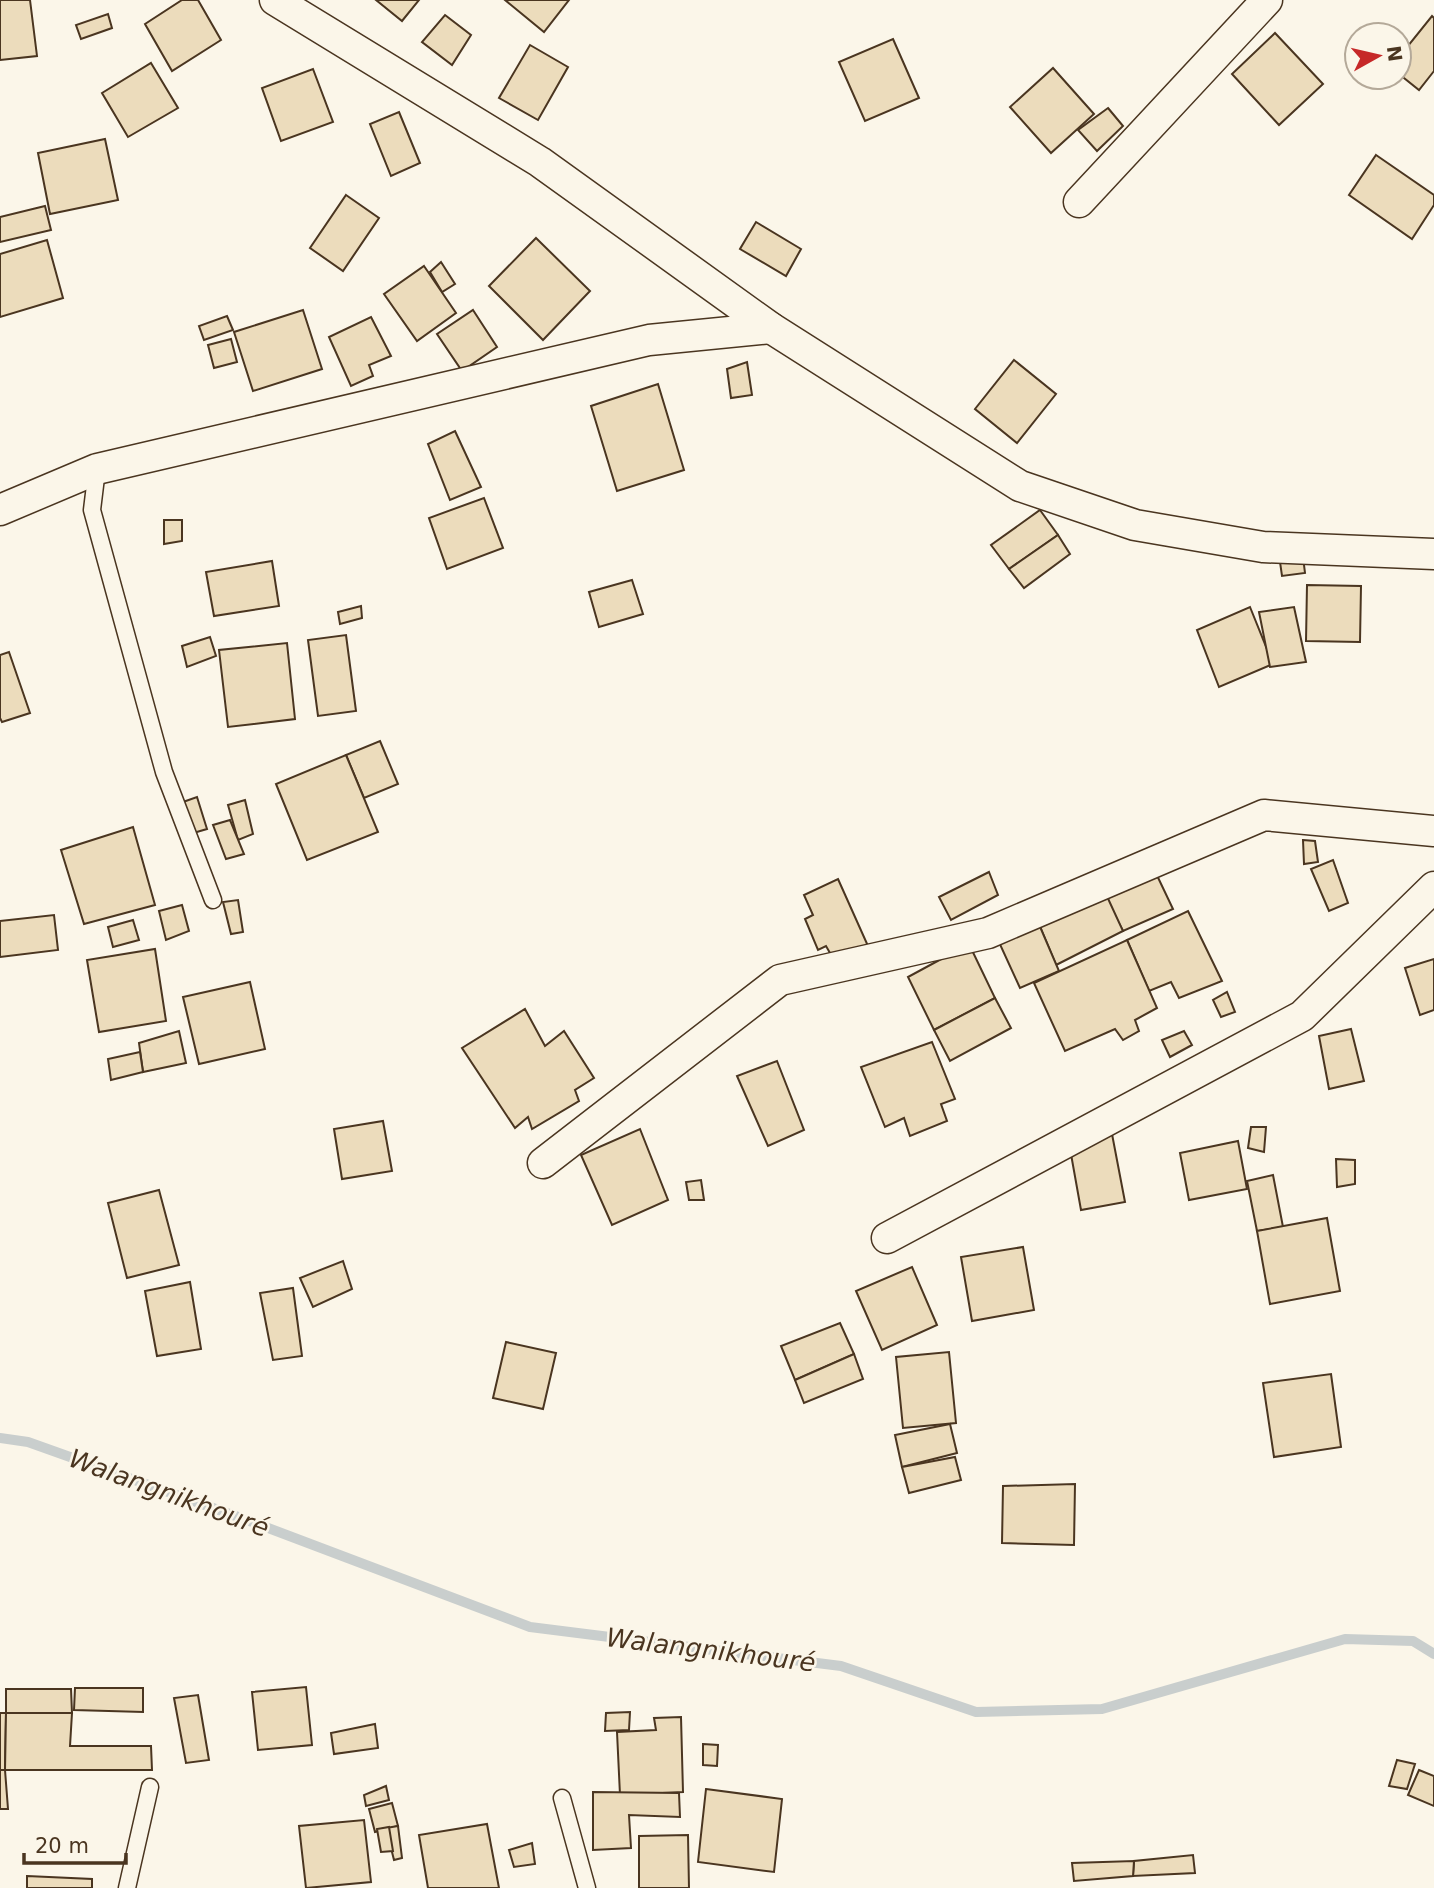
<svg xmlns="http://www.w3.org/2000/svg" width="1434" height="1888" viewBox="0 0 1434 1888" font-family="'DejaVu Sans',sans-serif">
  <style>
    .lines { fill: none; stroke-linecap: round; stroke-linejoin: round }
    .stream { stroke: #c9cecd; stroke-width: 10 }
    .building { fill: #ecdcbc; stroke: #4a3520; stroke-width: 2 }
    .lane-casing { stroke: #4a3520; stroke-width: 19 }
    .street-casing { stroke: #4a3520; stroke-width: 33 }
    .lane { stroke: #fbf6e9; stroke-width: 16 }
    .street { stroke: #fbf6e9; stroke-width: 30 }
    .labels { text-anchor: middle; stroke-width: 5; stroke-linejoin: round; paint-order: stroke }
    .water-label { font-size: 26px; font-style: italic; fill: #4a3520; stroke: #fbf6e9 }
  </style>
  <rect width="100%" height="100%" fill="#fbf6e9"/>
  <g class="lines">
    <polyline class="stream" points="0,1438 28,1442 255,1523 530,1627 841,1666 976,1712 1102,1709 1345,1639 1413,1641 1434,1654"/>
  </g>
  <g class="building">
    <polygon points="0,0 30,0 37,56 0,60"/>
    <polygon points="182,0 198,0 221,40 172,71 145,24"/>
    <polygon points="376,0 419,0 402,21"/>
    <polygon points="505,0 569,0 544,32"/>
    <polygon points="108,14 112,28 81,39 76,25"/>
    <polygon points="445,15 471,35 452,65 422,42"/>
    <polygon points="1432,16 1434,18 1434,71 1419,90 1399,74 1399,57"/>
    <polygon points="1275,33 1323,84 1279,125 1232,74"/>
    <polygon points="893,39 919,98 865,121 839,62"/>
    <polygon points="530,45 568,67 538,120 499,98"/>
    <polygon points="151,63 178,108 128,137 102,93"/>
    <polygon points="1053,68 1094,114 1051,153 1010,107"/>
    <polygon points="313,69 333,122 281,141 262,88"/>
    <polygon points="1108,108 1123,126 1097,151 1078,130"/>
    <polygon points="399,112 420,163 391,176 370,124"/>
    <polygon points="105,139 118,200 50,214 38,153"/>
    <polygon points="1376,155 1434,195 1434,205 1412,239 1349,195"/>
    <polygon points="346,195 379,218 343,271 310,248"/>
    <polygon points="45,206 51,230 0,242 0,217"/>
    <polygon points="756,222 801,249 786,276 740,249"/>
    <polygon points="536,238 590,291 543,340 489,286"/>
    <polygon points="47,240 63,298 0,317 0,254"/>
    <polygon points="441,262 455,284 442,292 430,272"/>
    <polygon points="424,266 456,313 417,341 384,294"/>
    <polygon points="303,310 322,369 253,391 234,332"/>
    <polygon points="473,310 497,347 462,371 437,334"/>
    <polygon points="227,316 233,330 204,340 199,326"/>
    <polygon points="371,317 391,356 369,365 373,376 351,386 329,337"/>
    <polygon points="231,339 237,362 214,368 208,345"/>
    <polygon points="1014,360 1056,394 1017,443 975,409"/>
    <polygon points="747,362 752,395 731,398 727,369"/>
    <polygon points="658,384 684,470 617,491 591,406"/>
    <polygon points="455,431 481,487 450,500 428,444"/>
    <polygon points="484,498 503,548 447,569 429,518"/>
    <polygon points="1040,510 1058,535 1009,569 991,545"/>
    <polygon points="164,520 182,520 182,541 164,544"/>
    <polygon points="1058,535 1070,554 1024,588 1009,569"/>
    <polygon points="1302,549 1305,573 1282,576 1279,555"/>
    <polygon points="272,561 279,606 214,616 206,572"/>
    <polygon points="632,580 643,614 599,627 589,592"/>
    <polygon points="1307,585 1361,586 1360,642 1306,641"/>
    <polygon points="361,606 362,618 340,624 338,612"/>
    <polygon points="1250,607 1273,664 1219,687 1197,630"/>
    <polygon points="1294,607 1306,662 1270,667 1259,612"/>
    <polygon points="346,635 356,711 318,716 308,640"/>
    <polygon points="210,637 216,656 187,667 182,646"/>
    <polygon points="287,643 295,719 228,727 219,650"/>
    <polygon points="9,652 30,713 2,722 0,718 0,655"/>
    <polygon points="380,741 398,784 364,798 346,755"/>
    <polygon points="346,755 378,832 307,860 276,784"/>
    <polygon points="197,797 207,829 190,834 183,802"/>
    <polygon points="245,800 253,834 238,840 228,805"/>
    <polygon points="230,820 244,854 226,859 213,825"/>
    <polygon points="133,827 155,905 84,924 61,850"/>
    <polygon points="1303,840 1315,841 1318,862 1304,864"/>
    <polygon points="1333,860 1348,903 1329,911 1311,869"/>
    <polygon points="1153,867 1173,909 1123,931 1101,889"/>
    <polygon points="989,872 998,895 951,920 939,897"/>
    <polygon points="838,879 868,946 834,960 826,946 818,950 805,919 813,915 804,895"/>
    <polygon points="1105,892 1123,931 1056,965 1038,922"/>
    <polygon points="238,900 243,932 231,934 223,902"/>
    <polygon points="182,905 189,931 166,940 159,911"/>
    <polygon points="1188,911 1222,981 1179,998 1171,982 1149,991 1127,940"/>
    <polygon points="54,915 58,950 0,957 0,921"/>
    <polygon points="133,920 139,940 113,947 108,927"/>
    <polygon points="1038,922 1059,971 1020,988 998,940"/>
    <polygon points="1127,940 1157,1008 1135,1020 1139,1031 1123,1040 1115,1029 1065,1051 1034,983"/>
    <polygon points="969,944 995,998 934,1030 908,977"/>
    <polygon points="155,949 166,1021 99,1032 87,960"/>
    <polygon points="1434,959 1434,1010 1420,1015 1405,968"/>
    <polygon points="250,982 265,1049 199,1064 183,997"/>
    <polygon points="1227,992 1235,1012 1221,1017 1213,1000"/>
    <polygon points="995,998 1011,1028 950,1061 934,1030"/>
    <polygon points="525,1009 545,1046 564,1031 594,1078 575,1090 579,1101 532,1129 528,1117 515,1128 462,1048"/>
    <polygon points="1351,1029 1364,1081 1329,1089 1319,1036"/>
    <polygon points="179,1031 186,1063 143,1072 139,1043"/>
    <polygon points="1184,1031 1192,1045 1170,1057 1162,1040"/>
    <polygon points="932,1042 955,1099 941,1104 947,1121 910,1136 904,1118 885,1127 861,1067"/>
    <polygon points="140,1052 143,1072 111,1080 108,1059"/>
    <polygon points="777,1061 804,1130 768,1146 737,1076"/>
    <polygon points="383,1121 392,1171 342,1179 334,1129"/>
    <polygon points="1251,1127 1266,1127 1264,1152 1248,1148"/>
    <polygon points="640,1129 668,1200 612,1225 581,1155"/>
    <polygon points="1112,1134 1125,1202 1081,1210 1069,1143"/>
    <polygon points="1238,1141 1247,1189 1189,1200 1180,1153"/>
    <polygon points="1336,1159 1355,1160 1355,1184 1337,1187"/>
    <polygon points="1273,1175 1283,1227 1257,1231 1247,1181"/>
    <polygon points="701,1180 704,1200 689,1200 686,1182"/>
    <polygon points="159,1190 179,1265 127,1278 108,1203"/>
    <polygon points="1327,1218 1340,1291 1270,1304 1257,1231"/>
    <polygon points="1023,1247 1034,1310 972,1321 961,1257"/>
    <polygon points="343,1261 352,1289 313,1307 300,1278"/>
    <polygon points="912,1267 937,1325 882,1350 856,1291"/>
    <polygon points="190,1282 201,1349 157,1356 145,1291"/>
    <polygon points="293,1288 302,1356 273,1360 260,1293"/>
    <polygon points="840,1323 854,1354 795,1380 781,1346"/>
    <polygon points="506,1342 556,1353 543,1409 493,1398"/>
    <polygon points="949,1352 956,1423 903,1428 896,1357"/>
    <polygon points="854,1354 863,1379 804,1403 795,1380"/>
    <polygon points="1331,1374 1341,1447 1274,1457 1263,1383"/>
    <polygon points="950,1424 957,1453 902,1467 895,1435"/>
    <polygon points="955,1457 961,1480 909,1493 902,1467"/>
    <polygon points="1075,1484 1074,1545 1002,1543 1003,1486"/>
    <polygon points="306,1687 312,1745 258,1750 252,1692"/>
    <polygon points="75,1688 143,1688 143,1712 74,1710"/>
    <polygon points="6,1689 71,1689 72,1713 6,1713"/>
    <polygon points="198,1695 209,1760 186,1763 174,1698"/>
    <polygon points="630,1712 629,1730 605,1731 606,1713"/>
    <polygon points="0,1713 6,1713 5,1770 0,1770"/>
    <polygon points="6,1713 72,1713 70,1746 151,1746 152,1770 5,1770"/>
    <polygon points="681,1717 683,1792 620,1795 617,1732 656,1730 654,1718"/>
    <polygon points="375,1724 378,1748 334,1754 331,1733"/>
    <polygon points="703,1744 718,1745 717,1766 703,1765"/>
    <polygon points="1397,1760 1415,1764 1407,1789 1389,1786"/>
    <polygon points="0,1770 5,1770 8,1809 0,1809"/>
    <polygon points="1419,1770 1434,1776 1434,1806 1408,1795"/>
    <polygon points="386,1786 389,1800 366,1806 364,1795"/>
    <polygon points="706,1789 782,1799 774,1872 698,1862"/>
    <polygon points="593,1792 679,1793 680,1817 629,1815 631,1848 593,1850"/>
    <polygon points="392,1803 398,1826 375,1832 369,1809"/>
    <polygon points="364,1820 371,1882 306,1888 299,1826"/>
    <polygon points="487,1824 499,1888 428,1888 419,1835"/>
    <polygon points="398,1826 402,1858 394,1860 386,1828"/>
    <polygon points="389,1827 393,1851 381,1852 377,1829"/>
    <polygon points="688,1835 689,1888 639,1888 639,1836"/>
    <polygon points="532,1843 535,1864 514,1867 509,1850"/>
    <polygon points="1193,1855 1195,1873 1133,1876 1134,1861"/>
    <polygon points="1134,1861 1133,1876 1074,1881 1072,1863"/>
    <polygon points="27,1876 92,1879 92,1888 27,1888"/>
  </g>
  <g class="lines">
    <g class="lane-casing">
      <g id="lane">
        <polyline points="97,469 92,510 164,772 213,900"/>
        <polyline points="562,1798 587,1888"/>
        <polyline points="127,1888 150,1787"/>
      </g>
    </g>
    <g class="street-casing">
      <g id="street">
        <polyline points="275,0 540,162 771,328 1020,486 1135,525 1263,547 1434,554"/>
        <polyline points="1079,202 1267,0"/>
        <polyline points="0,510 97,469 649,340 771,328"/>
        <polyline points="543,1163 780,980 988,933 1264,815 1434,831"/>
        <polyline points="887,1238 1302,1016 1434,887"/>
      </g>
    </g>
    <use href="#lane" class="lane"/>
    <use href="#street" class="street"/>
  </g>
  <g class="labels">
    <g class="water-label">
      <text transform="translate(169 1493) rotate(20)" y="9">Walangnikhouré</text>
      <text transform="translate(711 1650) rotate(7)" y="9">Walangnikhouré</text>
    </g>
  </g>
  <g transform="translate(1378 56) rotate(82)"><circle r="33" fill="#fbf6e9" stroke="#b4a999" stroke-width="2"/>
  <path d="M0-5L12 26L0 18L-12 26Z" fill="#c62828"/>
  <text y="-10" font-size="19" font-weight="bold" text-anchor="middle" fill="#4a3520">N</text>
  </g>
  <path d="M24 1853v10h102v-10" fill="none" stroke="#4a3520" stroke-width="3.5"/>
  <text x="35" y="1853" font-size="21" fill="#4a3520" stroke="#fbf6e9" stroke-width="5" paint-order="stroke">20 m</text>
</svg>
